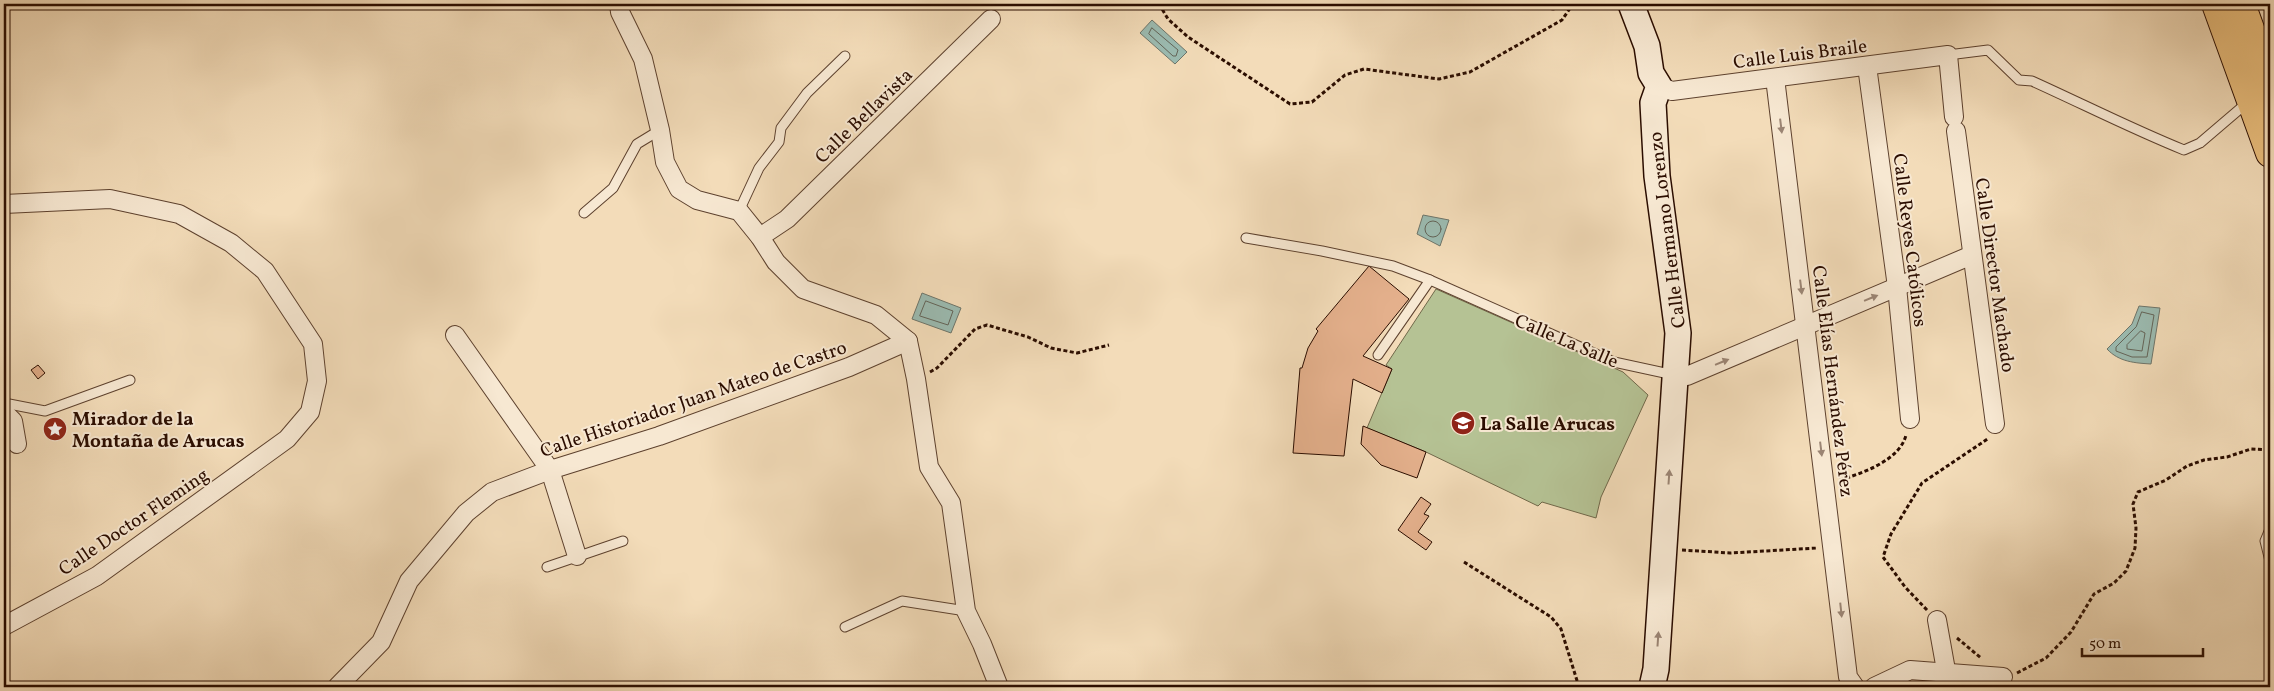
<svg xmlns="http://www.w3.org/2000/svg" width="2274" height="691" viewBox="0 0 2274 691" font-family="Vollkorn,serif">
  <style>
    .green { fill: #b5c294; stroke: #70684a }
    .water { fill: #9bbbb1; stroke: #6e756a }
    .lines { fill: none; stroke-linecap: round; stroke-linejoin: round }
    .shore { stroke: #636458; stroke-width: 1 }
    .building { fill: #e4b08c; stroke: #2b0d00 }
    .lane-casing { stroke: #5d412e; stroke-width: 11 }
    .street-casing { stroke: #5d412e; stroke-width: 20 }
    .secondary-casing { stroke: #2b0d00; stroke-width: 28 }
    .primary-casing { stroke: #2b0d00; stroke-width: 30 }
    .path { stroke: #2b0d00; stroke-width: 3; stroke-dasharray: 4 2.5; stroke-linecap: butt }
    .lane { stroke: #f7e8d2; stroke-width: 9 }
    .street { stroke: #f7e8d2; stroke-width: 18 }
    .secondary { stroke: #f7e8d2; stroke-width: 25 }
    .primary { stroke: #eabe7c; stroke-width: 28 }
    .oneway { fill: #9b8574 }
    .labels { text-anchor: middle; stroke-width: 4; stroke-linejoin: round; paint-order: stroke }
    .street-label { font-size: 19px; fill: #2b0d00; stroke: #f7e8d2 }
    .poi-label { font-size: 19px; font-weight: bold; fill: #2b0d00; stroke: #f7e8d2; text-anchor: start }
  </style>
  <rect width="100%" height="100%" fill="#f3dcb9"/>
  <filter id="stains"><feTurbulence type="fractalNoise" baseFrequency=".004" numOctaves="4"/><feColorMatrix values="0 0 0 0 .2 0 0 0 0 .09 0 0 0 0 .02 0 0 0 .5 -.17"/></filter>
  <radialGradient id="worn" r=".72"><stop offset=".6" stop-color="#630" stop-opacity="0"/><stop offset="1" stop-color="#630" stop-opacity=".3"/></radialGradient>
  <polygon class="green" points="1436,289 1623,372 1648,395 1601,497 1596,518 1542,502 1538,506 1426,452 1367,428 1392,369 1386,365"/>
  <g class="water">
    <polygon points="1152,20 1187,52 1175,64 1140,33"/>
    <polygon points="1423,215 1449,220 1440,246 1417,234"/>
    <polygon points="922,293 961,308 951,333 912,319"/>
    <path d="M2139,306L2160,308L2151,364C2135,363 2119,362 2107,349L2132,324Z"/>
  </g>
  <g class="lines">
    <g class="shore">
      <polygon points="1152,28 1178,50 1176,56 1173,56 1149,34"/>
      <circle cx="1433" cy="229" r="8"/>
      <polygon points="926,301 953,311 948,325 920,316"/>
      <polygon points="2142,312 2154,315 2147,357 2132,357 2116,351 2116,347 2136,327"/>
      <polygon points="2141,331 2145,333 2142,351 2127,349 2127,345"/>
    </g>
  </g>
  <g class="building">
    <polygon points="1369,266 1409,299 1363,356 1392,369 1382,393 1353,379 1344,456 1293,453 1300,368 1302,368 1308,348 1318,331 1316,329"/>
    <polygon points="38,365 45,373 38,379 31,370"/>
    <polygon points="1363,426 1426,452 1417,478 1381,465 1361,444"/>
    <polygon points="1421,497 1431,504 1424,514 1429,516 1418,532 1432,542 1426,550 1398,530"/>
  </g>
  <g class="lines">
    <g class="lane-casing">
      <g id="lane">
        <polyline points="1553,5 1557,4"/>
        <path d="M1948,55L1988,50L2019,80L2032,81C2083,104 2132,129 2184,150L2200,143L2248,102"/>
        <polyline points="739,211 759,168 779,142 781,128 807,93 845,56"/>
        <polyline points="584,213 613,188 637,144 660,130"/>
        <polyline points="1246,238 1322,251 1393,266 1430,280 1614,362 1674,375"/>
        <polyline points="1378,355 1430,280"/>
        <polyline points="4,403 45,411 130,380"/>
        <polyline points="2270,529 2265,541 2270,561"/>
        <polyline points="547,567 623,541"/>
        <polyline points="845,627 902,601 966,611"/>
      </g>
    </g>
    <g class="street-casing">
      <g id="street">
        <polyline points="619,4 620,12 643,59 660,130 665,162 679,189 697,200 739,211 760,237 776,262 803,289 876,315 908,341 916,379 929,467 951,503 966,611 982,644 999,687"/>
        <polyline points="1867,66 1897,287 1910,419"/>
        <polyline points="1775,78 1848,677 1855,687"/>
        <polyline points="1659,86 1672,91 1948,55 1954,117"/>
        <polyline points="1956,131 1995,424"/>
        <polyline points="4,204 110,199 179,214 231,243 265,271 313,344 317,381 310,412 287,439 97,576 4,626"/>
        <polyline points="760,237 787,219 991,19"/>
        <polyline points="455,335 550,470 577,556"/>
        <polyline points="1676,376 1687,376 1972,255"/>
        <polyline points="4,412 13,421 17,444"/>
        <polyline points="1937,620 1949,687"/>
        <polyline points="337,687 381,642 409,581 466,513 492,492 550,470 659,436 849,367 908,341"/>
        <polyline points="1874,687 1910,670 2003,677"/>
      </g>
    </g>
    <g class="secondary-casing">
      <polyline id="secondary" points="1631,4 1647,46 1651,73 1659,86 1653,103 1657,176 1678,333 1656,669 1652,687"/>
    </g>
    <g class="primary-casing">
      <g id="primary">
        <polyline points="2216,4 2270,153"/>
        <polyline points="2241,4 2270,84"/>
      </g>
    </g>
    <g class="path">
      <polyline points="1159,4 1168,19 1188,37 1290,104 1312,102 1345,75 1364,69 1439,79 1470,72 1562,20 1573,4"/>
      <polyline points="930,372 937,368 975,329 987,325 1028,337 1051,348 1077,353 1109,345"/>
      <path d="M1840,480C1863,473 1900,460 1906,435"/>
      <polyline points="1682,550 1730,553 1818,548"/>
      <polyline points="1464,562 1551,617 1561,629 1579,687"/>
      <polyline points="1927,610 1905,587 1883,557 1891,534 1922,483 1989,438"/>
      <polyline points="1957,638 1981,658"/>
      <polyline points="2017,673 2046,658 2071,632 2094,594 2114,583 2126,571 2135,548 2136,528 2133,504 2138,492 2166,480 2187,466 2204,460 2227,457 2251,449 2270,450"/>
    </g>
    <use href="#lane" class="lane"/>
    <use href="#street" class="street"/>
    <use href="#secondary" class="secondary"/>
    <use href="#primary" class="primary"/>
  </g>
  <defs><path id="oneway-solid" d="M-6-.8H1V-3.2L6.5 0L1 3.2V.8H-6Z" transform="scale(1.25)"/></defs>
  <g class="oneway">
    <use href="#oneway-solid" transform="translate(1781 126) rotate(83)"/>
    <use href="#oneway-solid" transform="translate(1801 287) rotate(83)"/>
    <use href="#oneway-solid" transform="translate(1871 298) rotate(-22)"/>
    <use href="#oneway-solid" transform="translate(1722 362) rotate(-22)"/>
    <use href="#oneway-solid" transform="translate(1821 449) rotate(83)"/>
    <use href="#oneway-solid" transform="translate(1669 477) rotate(-86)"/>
    <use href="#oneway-solid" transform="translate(1841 610) rotate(84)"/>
    <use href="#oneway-solid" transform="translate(1658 639) rotate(-86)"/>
  </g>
  <defs>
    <g id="school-disc" transform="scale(1.25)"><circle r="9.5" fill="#8f2418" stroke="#f7e8d2"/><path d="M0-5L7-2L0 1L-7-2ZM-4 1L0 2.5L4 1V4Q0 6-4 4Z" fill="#fff"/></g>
    <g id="sight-disc" transform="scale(1.25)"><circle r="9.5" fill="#8f2418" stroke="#f7e8d2"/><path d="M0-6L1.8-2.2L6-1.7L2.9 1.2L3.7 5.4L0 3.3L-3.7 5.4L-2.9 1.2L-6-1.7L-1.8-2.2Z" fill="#fff"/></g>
  </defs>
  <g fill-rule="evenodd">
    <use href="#school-disc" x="1463" y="423"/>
    <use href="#sight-disc" x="55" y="429"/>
  </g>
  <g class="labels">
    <g class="street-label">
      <text transform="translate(1800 53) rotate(-7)" y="7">Calle Luis Braile</text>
      <text transform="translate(863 115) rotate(-44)" y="7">Calle Bellavista</text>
      <text transform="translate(1666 230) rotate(-97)" y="7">Calle Hermano Lorenzo</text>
      <text transform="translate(1911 240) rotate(83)" y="7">Calle Reyes Católicos</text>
      <text transform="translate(1996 275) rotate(82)" y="7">Calle Director Machado</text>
      <text transform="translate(1567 340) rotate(23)" y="7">Calle La Salle</text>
      <text transform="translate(1834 381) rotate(83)" y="7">Calle Elías Hernández Pérez</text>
      <text transform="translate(693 398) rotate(-19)" y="7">Calle Historiador Juan Mateo de Castro</text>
      <text transform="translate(133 521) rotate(-34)" y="7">Calle Doctor Fleming</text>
    </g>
    <g class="poi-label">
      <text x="72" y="425">Mirador de la<tspan x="72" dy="22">Montaña de Arucas</tspan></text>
      <text x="1480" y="430">La Salle Arucas</text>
    </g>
  </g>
  <rect width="2274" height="691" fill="none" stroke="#f3dcb9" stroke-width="20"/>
  <rect x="5" y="5" width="2264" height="681" fill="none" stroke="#2b0d00" stroke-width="2.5"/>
  <rect x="10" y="10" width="2254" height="671" fill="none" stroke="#2b0d00"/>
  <path d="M2082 648v8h121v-8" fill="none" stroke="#2b0d00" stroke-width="2.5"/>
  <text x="2089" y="648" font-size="15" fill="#2b0d00" stroke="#f7e8d2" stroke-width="4" paint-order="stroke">50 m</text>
  <rect width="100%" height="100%" filter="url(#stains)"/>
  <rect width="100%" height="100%" fill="url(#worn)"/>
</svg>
